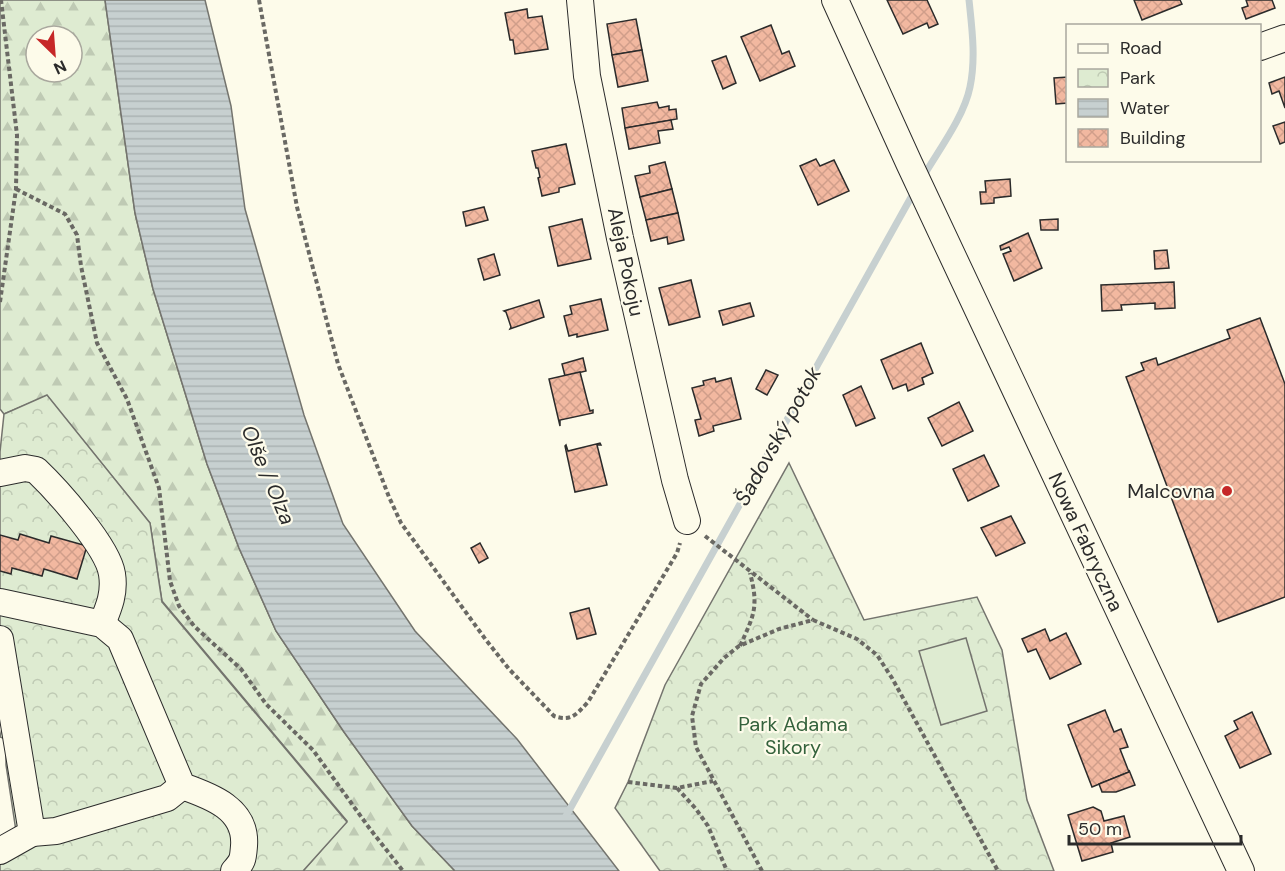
<svg xmlns="http://www.w3.org/2000/svg" width="1285" height="871" viewBox="0 0 1285 871" font-family="'DM Sans',sans-serif">
  <style>
    .forest { fill: url(#forest-firs); stroke: #74746e; stroke-width: 1.5; fill-rule: evenodd }
    .park { fill: url(#park-crowns); stroke: #74746e; stroke-width: 1.5 }
    .pitch { fill: #deebd1; stroke: #74746e; stroke-width: 1.5 }
    .water { fill: url(#water-rules); stroke: #74746e; stroke-width: 1.5 }
    .lines { fill: none; stroke-linecap: round; stroke-linejoin: round }
    .stream { stroke: #c7d0d0; stroke-width: 7 }
    .building { fill: url(#building-cross-hatch); stroke: #2b2b2b; stroke-width: 1.5 }
    .minor-casing { stroke: #2b2b2b; stroke-width: 28 }
    .path { stroke: #6a6964; stroke-width: 4; stroke-dasharray: 4.5 3; stroke-linecap: butt }
    .minor { stroke: #fdfbea; stroke-width: 26 }
    .poi-dot { fill: #c62828; stroke: #fdfbea; stroke-width: 2 }
    .labels { text-anchor: middle; stroke-width: 4.5; stroke-linejoin: round; paint-order: stroke }
    .street-label { font-size: 20px; fill: #2b2b2b; stroke: #fdfbea }
    .poi-label { font-size: 20px; fill: #2b2b2b; stroke: #fdfbea; text-anchor: end }
    .park-label { font-size: 20px; fill: #34623c; stroke: #fdfbea }
    .water-label { font-size: 21px; font-style: italic; fill: #2b2b2b; stroke: #fdfbea }
  </style>
  <defs>
    <pattern id="forest-firs" width="22" height="20" patternUnits="userSpaceOnUse" patternTransform="scale(1.5)"><rect width="22" height="20" fill="#deebd1"/><path d="M5 1l3.5 6h-7zM16 11l3.5 6h-7z" fill="#bfcab4"/></pattern>
    <pattern id="park-crowns" width="20" height="18" patternUnits="userSpaceOnUse" patternTransform="scale(1.5)"><rect width="20" height="18" fill="#deebd1"/><path d="M2 6a3 3 0 1 1 6 0M12 15a3 3 0 1 1 6 0" fill="none" stroke="#bfcab4"/></pattern>
    <pattern id="water-rules" width="6" height="5" patternUnits="userSpaceOnUse" patternTransform="scale(1.5)"><rect width="6" height="5" fill="#c7d0d0"/><path d="M0 2.5h6" fill="none" stroke="#abb3b3"/></pattern>
    <pattern id="building-cross-hatch" width="8" height="8" patternUnits="userSpaceOnUse" patternTransform="scale(1.5)"><rect width="8" height="8" fill="#f2b8a0"/><path d="M0 0l8 8M0 8l8-8" fill="none" stroke="#d09e8a"/></pattern>
  </defs>
  <rect width="100%" height="100%" fill="#fdfbea"/>
  <path class="forest" d="M0,0H105L135,213L153,289L207,464L239,548L276,631L344,732L412,826L455,871H303L347,821L162,601L150,523L47,396L4,414L0,409ZM36,36H72V72H36Z"/>
  <g class="park">
    <polygon points="47,395 150,523 162,602 347,822 303,871 0,871 0,840 16,831 6,765 6,739 0,737 6,711 0,703 0,452 4,414"/>
    <polygon points="789,463 864,620 977,597 1002,650 1027,800 1054,871 660,871 615,808 628,782 665,685"/>
  </g>
  <polygon class="pitch" points="966,638 987,711 941,725 919,651"/>
  <polygon class="water" points="105,0 205,0 231,106 245,209 304,415 343,524 415,631 517,739 619,871 455,871 412,826 344,732 276,631 239,548 207,464 153,289 135,213"/>
  <g class="lines">
    <g class="stream">
      <path d="M923,177C938,151 964,117 970,87C976,58 972,29 969,0"/>
      <polyline points="566,816 914,192"/>
    </g>
  </g>
  <g class="building">
    <polygon points="887,0 927,0 938,24 929,28 927,23 903,34"/>
    <polygon points="1134,0 1180,0 1182,4 1142,20"/>
    <polygon points="1246,0 1272,0 1275,8 1246,19 1242,8 1248,6"/>
    <polygon points="527,9 528,18 542,16 548,49 515,54 513,40 510,40 505,13"/>
    <polygon points="636,19 642,50 612,55 607,24"/>
    <polygon points="771,25 782,54 789,51 795,66 760,81 741,37"/>
    <polygon points="642,50 648,81 618,87 612,55"/>
    <polygon points="726,56 736,83 723,89 712,61"/>
    <polygon points="1068,77 1068,103 1056,104 1054,78"/>
    <polygon points="1285,77 1285,108 1279,91 1272,94 1269,83"/>
    <polygon points="657,102 659,108 669,106 669,110 676,109 677,119 625,128 622,108"/>
    <polygon points="671,120 673,129 658,131 660,143 629,149 625,128"/>
    <polygon points="1285,122 1285,142 1280,144 1273,126"/>
    <polygon points="566,144 575,184 559,188 559,192 542,196 538,178 540,177 538,168 536,168 532,151"/>
    <polygon points="816,159 820,166 834,160 849,191 818,205 800,166"/>
    <polygon points="665,162 672,189 640,197 635,176 650,173 649,166"/>
    <polygon points="1010,179 1011,196 994,198 994,203 981,204 980,192 986,192 985,181"/>
    <polygon points="672,189 678,213 646,220 640,197"/>
    <polygon points="484,207 488,220 466,226 463,212"/>
    <polygon points="678,213 684,240 668,244 667,237 651,241 646,220"/>
    <polygon points="582,219 591,259 558,266 549,227"/>
    <polygon points="1058,219 1058,230 1041,230 1040,220"/>
    <polygon points="1028,233 1042,268 1014,281 1003,254 1011,251 1009,247 1001,250 1000,246"/>
    <polygon points="1167,250 1169,268 1155,269 1154,251"/>
    <polygon points="494,254 500,275 484,280 478,259"/>
    <polygon points="691,280 700,317 669,325 659,288"/>
    <polygon points="1174,282 1175,308 1155,309 1155,303 1121,305 1122,310 1102,311 1101,285"/>
    <polygon points="601,299 608,330 577,337 577,334 569,336 564,316 572,314 570,306"/>
    <polygon points="539,300 544,317 510,329 511,327 506,312 504,311"/>
    <polygon points="750,303 754,316 723,325 719,311"/>
    <polygon points="1260,318 1285,384 1285,597 1218,622 1126,377 1144,370 1141,363 1156,358 1158,365 1230,338 1227,330"/>
    <polygon points="921,343 933,373 922,378 924,384 908,391 906,384 893,389 881,360"/>
    <polygon points="583,358 586,371 565,376 562,364"/>
    <polygon points="766,370 778,375 767,395 756,389"/>
    <polygon points="580,372 590,411 593,410 593,413 560,420 560,426 549,379"/>
    <polygon points="715,378 716,382 731,378 741,419 713,426 714,431 699,436 695,420 701,419 692,388 704,385 703,381"/>
    <polygon points="861,386 875,418 856,426 843,395"/>
    <polygon points="959,402 973,431 942,446 928,418"/>
    <polygon points="600,443 601,445 597,445 607,485 575,492 565,446 566,445 568,451"/>
    <polygon points="984,455 999,486 968,501 953,469"/>
    <polygon points="1011,516 1025,543 996,556 981,528"/>
    <polygon points="20,534 49,543 51,536 87,546 77,579 44,569 42,576 12,568 11,574 0,571 0,535 18,540"/>
    <polygon points="480,543 488,558 479,563 471,548"/>
    <polygon points="589,608 596,634 577,639 570,613"/>
    <polygon points="1045,629 1050,641 1066,633 1081,664 1050,679 1036,649 1028,652 1022,639"/>
    <polygon points="1105,710 1114,732 1121,729 1128,747 1120,749 1129,772 1092,787 1068,725"/>
    <polygon points="1252,712 1271,754 1240,768 1225,736 1238,729 1234,721"/>
    <polygon points="1129,770 1135,785 1116,792 1102,792 1099,784 1129,772"/>
    <polygon points="1093,807 1101,811 1104,821 1124,816 1130,837 1111,843 1113,852 1082,861 1068,815"/>
  </g>
  <g class="lines">
    <g class="minor-casing">
      <g id="minor">
        <polyline points="580,0 587,76 620,238 675,480 687,521"/>
        <polyline points="835,0 909,163 1241,871"/>
        <polyline points="1260,47 1285,38"/>
        <path d="M0,473L25,468L36,470C57,490 108,547 112,574C115,593 109,607 102,624"/>
        <path d="M0,602L102,624L120,639L182,786C211,796 247,809 244,846C243,859 243,861 234,871"/>
        <polyline points="0,639 32,833 0,851"/>
        <polyline points="32,833 56,831 167,798 182,786"/>
      </g>
    </g>
    <g class="path">
      <path d="M259,0L297,207L338,364L389,497L401,523L486,640L509,669L554,716C571,722 577,714 588,702L677,553L680,543"/>
      <polyline points="16,189 65,214 77,235 81,266 97,343 127,399 159,488 170,581 179,606 194,626 241,669 266,704 313,750 370,829 403,871"/>
      <polyline points="0,302 16,189 17,135 1,0"/>
      <polyline points="705,536 813,620"/>
      <path d="M740,646C754,615 759,607 750,573"/>
      <polyline points="628,782 677,788 713,781"/>
      <polyline points="677,788 696,809 708,826 727,871"/>
      <polyline points="762,871 696,747 692,716 701,684 724,658 739,646 779,629 813,620 857,639 877,655 892,678 998,871"/>
    </g>
    <use href="#minor" class="minor"/>
  </g>
  <circle class="poi-dot" cx="1227" cy="491" r="6"/>
  <g class="labels">
    <g class="street-label">
      <text transform="translate(626 262) rotate(78)" y="7">Aleja Pokoju</text>
      <text transform="translate(1086 542) rotate(65)" y="7">Nowa Fabryczna</text>
    </g>
    <g class="poi-label">
      <text x="1215" y="498">Malcovna</text>
    </g>
    <g class="park-label">
      <text x="793" y="731">Park Adama<tspan x="793" dy="23">Sikory</tspan></text>
    </g>
    <g class="water-label">
      <text transform="translate(778 436) rotate(-61)" y="7">Šadovský potok</text>
      <text transform="translate(268 475) rotate(67)" y="7">Olše / Olza</text>
    </g>
  </g>
  <rect x="1066" y="24" width="195" height="138" fill="#fdfbea" stroke="#a9a89e" stroke-width="1.5"/>
  <rect x="1078" y="44" width="30" height="9" fill="#fdfbea" stroke="#a9a89e" stroke-width="1.5"/>
  <text x="1120" y="54" font-size="18" fill="#2b2b2b">Road</text>
  <rect x="1078" y="69" width="30" height="18" fill="url(#park-crowns)" stroke="#a9a89e" stroke-width="1.5"/>
  <text x="1120" y="84" font-size="18" fill="#2b2b2b">Park</text>
  <rect x="1078" y="99" width="30" height="18" fill="url(#water-rules)" stroke="#a9a89e" stroke-width="1.5"/>
  <text x="1120" y="114" font-size="18" fill="#2b2b2b">Water</text>
  <rect x="1078" y="129" width="30" height="18" fill="url(#building-cross-hatch)" stroke="#a9a89e" stroke-width="1.5"/>
  <text x="1120" y="144" font-size="18" fill="#2b2b2b">Building</text>
  <g transform="translate(54 54) rotate(155)"><circle r="28" fill="#fdfbea" stroke="#a9a89e" stroke-width="1.5"/>
  <path d="M0-4.5L10 22L0 15L-10 22Z" fill="#c62828"/>
  <text y="-9" font-size="16" font-weight="bold" text-anchor="middle" fill="#2b2b2b">N</text>
  </g>
  <path d="M1069 835v9h172v-9" fill="none" stroke="#2b2b2b" stroke-width="3"/>
  <text x="1078" y="835" font-size="18" fill="#2b2b2b" stroke="#fdfbea" stroke-width="4.5" paint-order="stroke">50 m</text>
</svg>
